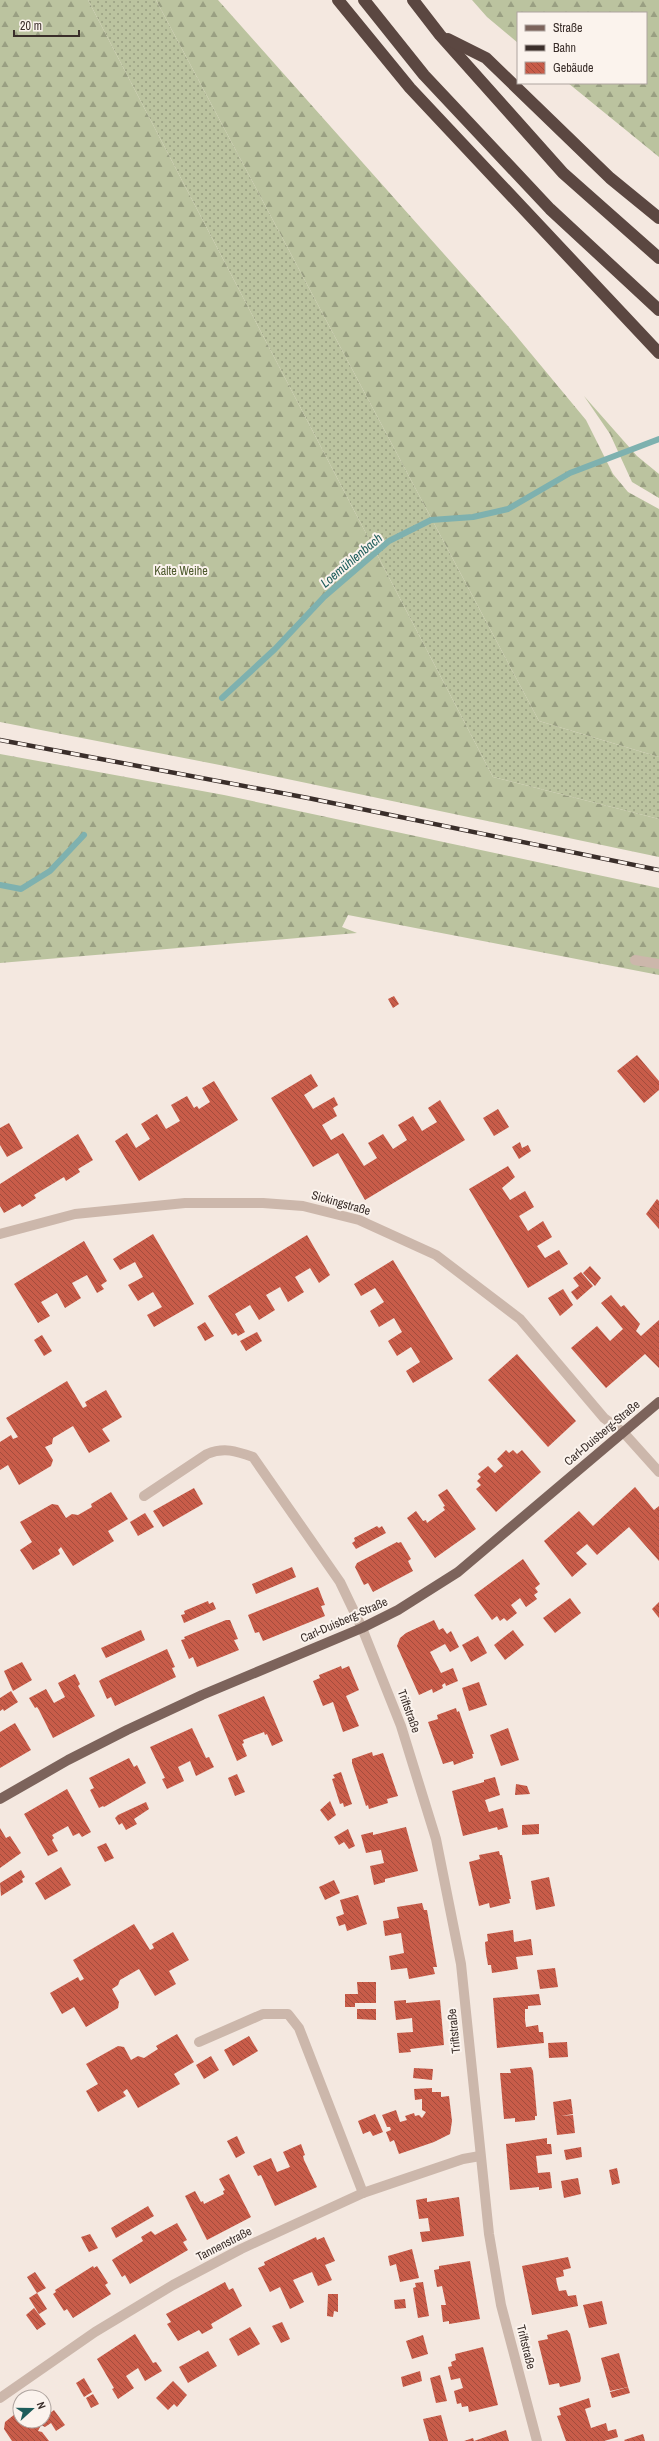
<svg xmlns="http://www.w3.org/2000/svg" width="659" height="2441" viewBox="0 0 659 2441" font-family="'Archivo Narrow',sans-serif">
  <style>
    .grass { fill: url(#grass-dots) }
    .forest { fill: url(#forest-firs) }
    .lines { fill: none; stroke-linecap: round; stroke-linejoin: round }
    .stream { stroke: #7eb1af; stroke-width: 6 }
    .building { fill: url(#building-back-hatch) }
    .minor { stroke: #ccb7ab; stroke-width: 10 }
    .major { stroke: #7c635b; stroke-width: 10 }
    .highway { stroke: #5b4741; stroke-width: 12 }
    .rail-casing { stroke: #3a2e2a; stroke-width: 4.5 }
    .rail { stroke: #fbf3ed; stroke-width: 3; stroke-dasharray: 9; stroke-linecap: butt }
    .labels { text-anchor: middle; stroke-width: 4; stroke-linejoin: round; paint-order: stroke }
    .park-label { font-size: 12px; fill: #4d592d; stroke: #fbf3ed }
    .street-label { font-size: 12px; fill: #3a2e2a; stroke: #fbf3ed }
    .water-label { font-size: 13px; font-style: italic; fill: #1e5d5b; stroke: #fbf3ed }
  </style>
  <defs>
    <pattern id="grass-dots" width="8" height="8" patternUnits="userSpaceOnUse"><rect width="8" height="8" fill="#bbc39f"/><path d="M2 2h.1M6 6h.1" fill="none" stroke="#999f82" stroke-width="1.8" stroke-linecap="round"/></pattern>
    <pattern id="forest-firs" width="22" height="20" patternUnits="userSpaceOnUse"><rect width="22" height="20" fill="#bbc39f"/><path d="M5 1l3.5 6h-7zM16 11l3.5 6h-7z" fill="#999f82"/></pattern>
    <pattern id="building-back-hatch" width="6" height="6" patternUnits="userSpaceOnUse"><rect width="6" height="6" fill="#c85c49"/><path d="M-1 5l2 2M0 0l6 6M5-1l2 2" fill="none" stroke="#a34c3d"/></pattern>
  </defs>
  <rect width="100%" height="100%" fill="#f4e8e0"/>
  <polygon class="grass" points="88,0 156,0 539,721 659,757 659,819 493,777"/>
  <g class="forest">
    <polygon points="0,0 88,0 493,777 659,819 659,857 230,767 0,722"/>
    <polygon points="156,0 218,0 508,326 586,420 613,474 628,492 659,509 659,757 539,721"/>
    <polygon points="472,0 659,0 659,157 568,83 646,83 646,13 518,13 518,43 487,17"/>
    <polygon points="584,396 637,456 659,474 659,498 632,482 610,434"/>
    <polygon points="0,754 224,795 659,888 659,975 348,915 342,927 357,933 0,963"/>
  </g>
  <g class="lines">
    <g class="stream">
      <polyline points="222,698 275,649 324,597 389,541 431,520 473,517 508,509 570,473 659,439"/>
      <polyline points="0,885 21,889 50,871 84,835"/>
    </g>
  </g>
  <g class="building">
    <polygon points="394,996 399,1004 393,1008 388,999"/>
    <polygon points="637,1055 659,1081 659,1090 644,1103 617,1071"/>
    <polygon points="311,1074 318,1086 304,1095 313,1109 334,1097 338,1105 333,1108 337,1116 322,1125 331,1140 343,1133 364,1166 377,1158 368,1143 383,1134 393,1149 407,1140 398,1125 413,1116 422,1131 437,1122 428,1108 440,1100 465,1140 365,1200 338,1153 313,1167 271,1098"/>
    <polygon points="214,1081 238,1120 139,1181 115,1141 127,1133 136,1148 150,1139 141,1124 157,1114 166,1129 180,1121 171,1105 187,1096 194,1108 197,1106 199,1109 210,1102 202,1088"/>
    <polygon points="498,1109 509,1127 494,1136 483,1118"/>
    <polygon points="9,1123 23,1148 7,1157 0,1145 0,1128"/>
    <polygon points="78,1134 93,1160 78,1169 80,1172 66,1181 64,1177 34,1195 36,1198 22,1207 20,1204 4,1213 0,1206 0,1184"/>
    <polygon points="520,1142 522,1148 528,1145 531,1151 519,1159 512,1147"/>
    <polygon points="508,1166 515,1177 502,1188 510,1200 525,1191 534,1207 519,1216 528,1231 543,1221 552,1237 537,1246 545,1258 559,1250 568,1264 528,1288 469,1189"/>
    <polygon points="657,1199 659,1201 659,1229 646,1214"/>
    <polygon points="153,1234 194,1304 154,1327 147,1315 162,1307 153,1292 138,1301 128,1285 143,1277 135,1262 120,1270 113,1259"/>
    <polygon points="307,1235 330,1275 319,1283 310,1268 295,1277 304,1292 288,1302 280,1287 266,1295 275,1310 259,1320 250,1305 235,1314 245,1332 238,1336 236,1333 232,1335 208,1296"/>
    <polygon points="84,1241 107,1281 101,1285 104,1289 97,1293 87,1275 72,1283 81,1298 65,1308 57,1293 41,1302 50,1316 38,1323 14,1284"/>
    <polygon points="393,1260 453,1359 413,1383 406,1371 420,1362 411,1347 397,1356 388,1341 402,1332 394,1318 379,1327 370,1311 384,1302 375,1288 361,1296 354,1284"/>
    <polygon points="590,1266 601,1278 595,1286 583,1273"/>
    <polygon points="581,1272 593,1286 577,1300 571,1292 579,1286 573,1278"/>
    <polygon points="563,1289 573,1305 560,1316 548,1298"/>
    <polygon points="611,1295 621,1307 624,1305 640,1324 636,1331 641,1336 659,1320 659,1368 645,1354 606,1388 571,1348 597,1326 610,1341 623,1329 601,1303"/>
    <polygon points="205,1322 214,1336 205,1341 197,1327"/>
    <polygon points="257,1332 262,1341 246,1351 240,1341"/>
    <polygon points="42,1335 52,1351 44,1356 34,1340"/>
    <polygon points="517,1354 576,1421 548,1447 488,1380"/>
    <polygon points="67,1381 83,1408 87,1406 85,1402 106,1390 122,1417 102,1429 110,1441 89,1453 73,1426 53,1438 52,1444 45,1447 53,1460 51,1466 19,1485 8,1465 0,1470 0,1442 11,1435 13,1439 18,1437 6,1418"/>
    <polygon points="506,1450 509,1453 513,1450 517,1454 522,1450 541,1472 496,1512 476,1489 481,1485 477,1481 481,1477 478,1474 488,1466 495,1473 503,1466 497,1459"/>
    <polygon points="635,1487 654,1510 659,1506 659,1561 629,1527 597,1555 587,1544 576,1553 587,1564 572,1577 544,1541 579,1511 593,1526"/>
    <polygon points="194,1488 203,1504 163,1527 153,1511"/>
    <polygon points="447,1489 476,1529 435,1558 407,1518 416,1511 423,1521 426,1520 427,1523 445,1510 443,1507 445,1506 438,1495"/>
    <polygon points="111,1492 128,1519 108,1531 114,1541 73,1566 61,1547 58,1550 60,1554 33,1570 20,1550 32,1542 20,1522 52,1504 58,1505 66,1518 72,1514 78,1515 92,1507 91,1504"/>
    <polygon points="145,1513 154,1527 138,1536 130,1522"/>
    <polygon points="377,1526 379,1528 382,1526 386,1533 356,1549 352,1543 355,1541 354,1538"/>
    <polygon points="397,1542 398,1543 401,1542 411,1559 408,1561 413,1571 373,1592 368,1583 364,1585 355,1567 357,1563"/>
    <polygon points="523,1559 540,1584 535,1588 538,1592 534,1595 537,1599 526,1607 520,1598 511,1605 517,1613 507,1621 504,1618 500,1621 497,1616 492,1620 474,1595"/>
    <polygon points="292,1567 296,1577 256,1594 252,1584"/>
    <polygon points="318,1587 325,1605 321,1606 325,1616 263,1641 259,1632 255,1633 248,1615"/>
    <polygon points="570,1598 581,1613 555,1633 543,1618"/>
    <polygon points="208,1601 209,1604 213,1602 216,1609 184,1623 181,1615 185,1614 184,1611"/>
    <polygon points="659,1602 659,1618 652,1609"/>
    <polygon points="226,1620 230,1620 238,1639 234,1640 239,1650 197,1667 193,1657 189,1659 181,1640 185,1639 184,1637"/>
    <polygon points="434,1620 439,1630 443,1628 447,1634 451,1631 459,1647 450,1652 445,1644 430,1652 441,1673 453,1668 458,1681 446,1686 445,1683 442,1685 443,1688 433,1693 432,1689 419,1695 397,1646 400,1638 406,1633"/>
    <polygon points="141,1630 145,1640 106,1658 101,1648"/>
    <polygon points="513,1630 524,1645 505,1660 494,1645"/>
    <polygon points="478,1636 487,1653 471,1662 462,1645"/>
    <polygon points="167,1649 175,1667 172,1668 176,1677 115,1706 111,1697 107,1699 99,1681 102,1679"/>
    <polygon points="22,1662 32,1680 13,1691 4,1671"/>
    <polygon points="341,1666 342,1669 349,1666 359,1690 346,1696 359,1726 343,1732 333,1702 323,1706 313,1681 320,1678 319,1675"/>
    <polygon points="75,1674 80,1684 78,1686 95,1716 53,1738 39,1710 37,1707 35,1708 29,1698 46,1689 54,1703 65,1697 58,1683"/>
    <polygon points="479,1682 487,1705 469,1711 462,1688"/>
    <polygon points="11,1691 18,1702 4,1711 3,1709 0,1711 0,1698"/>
    <polygon points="264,1696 283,1741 272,1746 267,1734 265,1735 264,1732 243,1740 244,1743 242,1744 247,1756 237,1761 218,1715"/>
    <polygon points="456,1708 457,1712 459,1711 474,1754 472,1754 473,1758 454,1765 453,1761 443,1764 428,1722 438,1719 437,1715"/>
    <polygon points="15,1723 31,1750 0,1768 0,1732"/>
    <polygon points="192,1728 206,1758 209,1757 214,1767 196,1776 190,1761 178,1767 184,1781 167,1789 162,1779 165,1778 150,1747"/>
    <polygon points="508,1728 519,1760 501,1766 490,1735"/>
    <polygon points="372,1752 373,1756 383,1753 398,1796 387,1799 388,1803 369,1809 368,1805 366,1806 352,1763 352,1759"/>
    <polygon points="129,1758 134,1767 137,1765 146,1783 104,1807 103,1806 99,1808 90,1790 94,1788 89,1778"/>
    <polygon points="341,1772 352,1804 344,1807 343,1803 340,1804 332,1779 335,1778 333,1775"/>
    <polygon points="237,1774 245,1792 235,1796 228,1778"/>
    <polygon points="495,1777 500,1795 485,1800 489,1812 503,1808 508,1827 498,1830 497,1827 463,1836 452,1791 484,1782 484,1780"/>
    <polygon points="516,1784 527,1786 530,1794 515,1795"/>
    <polygon points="67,1789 91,1832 82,1837 79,1833 73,1836 68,1826 52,1835 54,1838 52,1840 58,1851 48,1856 24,1814"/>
    <polygon points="330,1801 336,1815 328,1821 320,1810"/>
    <polygon points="146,1802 149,1809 134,1819 137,1824 126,1830 122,1823 119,1825 115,1818 118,1815"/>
    <polygon points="539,1824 539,1834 522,1835 522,1825"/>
    <polygon points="406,1827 418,1871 385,1879 385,1882 374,1885 370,1866 384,1863 381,1850 366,1853 361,1835 373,1832 373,1835"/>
    <polygon points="0,1828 6,1838 10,1836 21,1853 0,1868"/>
    <polygon points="348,1829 355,1846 349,1849 344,1842 339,1845 334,1837"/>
    <polygon points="106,1843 114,1858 105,1862 97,1847"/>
    <polygon points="499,1851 500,1855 502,1855 511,1899 509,1899 510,1903 490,1908 489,1903 479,1906 469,1862 480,1859 479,1855"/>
    <polygon points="61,1867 71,1885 45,1900 35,1883"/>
    <polygon points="21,1870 25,1877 22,1879 23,1882 1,1896 0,1883"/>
    <polygon points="549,1877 555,1906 536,1910 531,1881"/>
    <polygon points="334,1880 340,1893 325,1900 319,1887"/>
    <polygon points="358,1895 367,1924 347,1931 345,1924 339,1926 336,1917 344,1914 340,1900"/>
    <polygon points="422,1903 424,1910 427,1910 437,1967 433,1967 435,1974 409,1979 407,1968 391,1970 389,1956 404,1953 401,1933 385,1936 383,1921 399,1918 397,1907"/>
    <polygon points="134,1924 150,1950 154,1948 152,1944 173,1932 189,1960 169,1971 176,1984 155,1996 139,1969 120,1980 118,1985 112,1989 119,2002 118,2008 86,2027 74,2007 62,2014 50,1993 78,1977 80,1981 84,1979 73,1960"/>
    <polygon points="513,1930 514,1942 531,1939 533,1955 516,1957 518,1969 492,1973 491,1965 488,1965 486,1954 485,1942 488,1941 487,1934"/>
    <polygon points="555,1968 558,1987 540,1989 537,1970"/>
    <polygon points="357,1982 376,1982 376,2003 355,2003 355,2007 345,2007 345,1994 358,1994"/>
    <polygon points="539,1994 541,2005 528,2006 528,2009 525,2009 525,2020 526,2027 538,2025 539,2032 543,2032 544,2043 497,2048 493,1998"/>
    <polygon points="406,2000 406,2003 440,2000 444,2045 410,2049 411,2052 399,2053 397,2033 413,2032 412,2018 396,2020 394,2001"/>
    <polygon points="357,2009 376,2009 376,2020 357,2019"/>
    <polygon points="177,2034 194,2062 174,2074 180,2084 138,2108 127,2089 123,2092 126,2096 98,2112 86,2091 98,2084 86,2064 118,2046 124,2047 131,2060 138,2056 144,2058 158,2049 156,2046"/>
    <polygon points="249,2036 258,2051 233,2066 224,2050"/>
    <polygon points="567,2042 568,2057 549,2058 548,2043"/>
    <polygon points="211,2056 219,2070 204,2079 196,2065"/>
    <polygon points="531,2067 533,2071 537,2116 535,2116 535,2120 515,2122 515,2118 504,2119 500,2073 511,2073 510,2069"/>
    <polygon points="414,2068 433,2069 432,2080 413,2078"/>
    <polygon points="432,2088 432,2092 441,2092 441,2097 449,2096 452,2121 450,2134 434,2142 399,2154 394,2140 390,2142 386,2132 391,2130 390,2127 387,2127 382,2115 396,2110 400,2122 407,2120 405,2116 414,2113 415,2116 419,2115 422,2118 426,2112 422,2110 422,2099 415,2100 414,2089"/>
    <polygon points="571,2099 573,2114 561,2116 573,2115 575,2133 557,2135 553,2102"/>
    <polygon points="375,2114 383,2132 373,2136 370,2131 363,2134 358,2121"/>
    <polygon points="237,2136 245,2153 236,2158 227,2141"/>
    <polygon points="547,2138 547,2144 551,2144 552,2154 536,2156 538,2173 550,2172 552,2188 539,2190 539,2187 510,2190 506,2144"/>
    <polygon points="301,2144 305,2155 303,2156 304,2160 317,2187 275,2206 261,2175 258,2176 253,2166 271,2158 277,2172 290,2167 283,2152"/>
    <polygon points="581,2147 582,2157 566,2160 564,2150"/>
    <polygon points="617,2168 620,2183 612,2185 609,2170"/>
    <polygon points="229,2174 251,2217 207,2240 185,2196 195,2191 201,2202 203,2201 204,2204 224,2194 223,2191 225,2190 219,2179"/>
    <polygon points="578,2178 581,2194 564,2198 561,2181"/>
    <polygon points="459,2197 464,2236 422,2242 420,2232 430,2231 428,2218 419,2219 416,2200 427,2198 427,2202"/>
    <polygon points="148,2206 154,2216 116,2238 111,2228"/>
    <polygon points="177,2223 187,2240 183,2242 188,2250 130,2284 125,2275 122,2277 112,2260 115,2258 143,2241 141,2237 151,2231 155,2235"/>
    <polygon points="90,2234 98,2248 89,2252 81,2237"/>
    <polygon points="316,2237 317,2240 324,2237 335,2261 325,2265 332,2280 318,2286 312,2272 293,2280 304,2302 290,2309 280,2287 270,2292 258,2268 265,2265 264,2262"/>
    <polygon points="412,2249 419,2278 400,2282 396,2264 390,2266 388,2256"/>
    <polygon points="568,2257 571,2268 563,2270 564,2276 556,2278 557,2284 559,2291 566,2290 568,2296 576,2295 578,2306 532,2315 522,2266"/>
    <polygon points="470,2261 480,2319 449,2324 449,2321 443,2322 441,2305 446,2305 442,2286 437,2287 434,2270 439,2269 439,2266"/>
    <polygon points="93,2266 94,2268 97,2266 108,2283 105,2285 111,2294 73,2318 67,2309 64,2311 53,2294 56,2292 55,2290"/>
    <polygon points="35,2272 46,2288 37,2293 27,2277"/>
    <polygon points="225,2282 229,2290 233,2288 242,2306 211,2324 213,2328 202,2334 199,2330 178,2341 167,2324 171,2322 166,2314"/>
    <polygon points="423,2282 429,2316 418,2318 413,2288 416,2287 415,2283"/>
    <polygon points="37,2293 47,2309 39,2314 29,2298"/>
    <polygon points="328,2294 338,2294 338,2312 334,2311 333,2317 327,2316"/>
    <polygon points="405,2299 406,2308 395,2309 394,2300"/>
    <polygon points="602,2301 607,2324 589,2328 583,2305"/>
    <polygon points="34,2308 46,2324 37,2330 26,2315"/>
    <polygon points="282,2322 290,2339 281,2343 272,2326"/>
    <polygon points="250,2327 260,2344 238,2356 229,2339"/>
    <polygon points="567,2330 570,2334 581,2378 580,2382 560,2387 559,2383 549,2385 538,2341 548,2339 547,2335"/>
    <polygon points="135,2334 153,2363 156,2362 162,2371 145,2381 138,2368 126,2376 134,2388 118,2399 112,2389 114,2388 97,2359"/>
    <polygon points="423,2335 428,2354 412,2359 406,2341"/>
    <polygon points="483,2347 498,2405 469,2412 468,2406 462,2407 461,2403 457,2404 454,2391 463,2388 460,2378 451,2380 448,2367 452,2366 451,2362 456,2360 455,2354"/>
    <polygon points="208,2351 217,2366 188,2383 179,2367"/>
    <polygon points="619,2353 628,2387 610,2391 601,2358"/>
    <polygon points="420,2371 422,2381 403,2387 401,2377"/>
    <polygon points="440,2375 447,2401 436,2403 430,2378"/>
    <polygon points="84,2378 92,2392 84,2397 76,2383"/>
    <polygon points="173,2381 187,2395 177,2407 174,2404 168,2410 156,2398"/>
    <polygon points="628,2387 630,2393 612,2398 610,2392"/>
    <polygon points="93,2394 99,2404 91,2408 86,2398"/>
    <polygon points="589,2398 591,2407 585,2409 591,2428 606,2423 608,2431 616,2429 618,2437 604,2441 566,2441 557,2416 561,2415 559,2408"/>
    <polygon points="47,2408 50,2413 54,2410 65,2425 56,2431 51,2423 45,2427 41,2425 38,2431 42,2432 49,2441 12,2441 4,2429 5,2422 20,2410 20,2421 44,2421 44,2410"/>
    <polygon points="441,2415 448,2441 429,2441 423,2419"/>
    <polygon points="506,2430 509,2441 464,2441 473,2438 474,2441"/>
    <polygon points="643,2434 645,2441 625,2441 624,2440"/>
  </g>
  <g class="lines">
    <g class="minor">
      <polyline points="635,960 659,964"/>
      <polyline points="0,1234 75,1214 185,1203 263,1203 303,1206 359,1220 436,1255 520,1319 604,1418 624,1433 659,1472"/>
      <path d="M144,1496L207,1454C224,1447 236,1451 253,1457L340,1582L362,1628L401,1726L436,1839L461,1964L489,2234L501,2305L537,2441"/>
      <polyline points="199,2042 263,2014 288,2014 299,2028 363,2193"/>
      <polyline points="0,2398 95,2332 173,2285 241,2249 363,2193 463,2159 480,2156"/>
    </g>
    <polyline class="major" points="0,1799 68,1760 127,1730 202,1695 362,1628 398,1610 458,1572 659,1402"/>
    <g class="highway">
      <polyline points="338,0 410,88 659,353"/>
      <polyline points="364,0 424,75 550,209 659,310"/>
      <polyline points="413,0 440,35 563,173 659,258"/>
      <polyline points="448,39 486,58 610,178 659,218"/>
    </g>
    <g class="rail-casing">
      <polyline id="rail" points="0,740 308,798 659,870"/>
    </g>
    <use href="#rail" class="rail"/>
  </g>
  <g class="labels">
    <g class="park-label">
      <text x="181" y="575">Kalte Weihe</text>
    </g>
    <g class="street-label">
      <text transform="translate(341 1203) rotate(16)" y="4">Sickingstraße</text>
      <text transform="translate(602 1433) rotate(-40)" y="4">Carl-Duisberg-Straße</text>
      <text transform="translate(344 1620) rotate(-24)" y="4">Carl-Duisberg-Straße</text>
      <text transform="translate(409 1711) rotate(70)" y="4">Triftstraße</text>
      <text transform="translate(454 2031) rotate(-96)" y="4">Triftstraße</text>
      <text transform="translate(224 2244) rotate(-27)" y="4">Tannenstraße</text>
      <text transform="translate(526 2347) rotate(76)" y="4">Triftstraße</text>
    </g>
    <g class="water-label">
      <text transform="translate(351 560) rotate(-40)" y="5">Loemühlenbach</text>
    </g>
  </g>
  <rect x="517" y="12" width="130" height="72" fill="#fbf3ed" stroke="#aea49f"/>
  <rect x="525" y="25" width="20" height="6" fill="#7c635b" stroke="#aea49f"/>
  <text x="553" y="32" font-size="12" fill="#3a2e2a">Straße</text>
  <rect x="525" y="45" width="20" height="6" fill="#3a2e2a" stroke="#aea49f"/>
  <text x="553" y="52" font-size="12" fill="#3a2e2a">Bahn</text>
  <rect x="525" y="62" width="20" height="12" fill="url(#building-back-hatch)" stroke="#aea49f"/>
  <text x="553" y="72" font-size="12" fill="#3a2e2a">Gebäude</text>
  <g transform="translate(32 2409) rotate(69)"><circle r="19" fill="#fbf3ed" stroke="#aea49f"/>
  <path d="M0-3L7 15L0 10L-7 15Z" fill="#1e5d5b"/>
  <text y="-6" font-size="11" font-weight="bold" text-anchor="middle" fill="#3a2e2a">N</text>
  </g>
  <path d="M14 30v6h65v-6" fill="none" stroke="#3a2e2a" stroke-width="2"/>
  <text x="20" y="30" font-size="12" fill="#3a2e2a" stroke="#fbf3ed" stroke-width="3" paint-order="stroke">20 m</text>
</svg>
